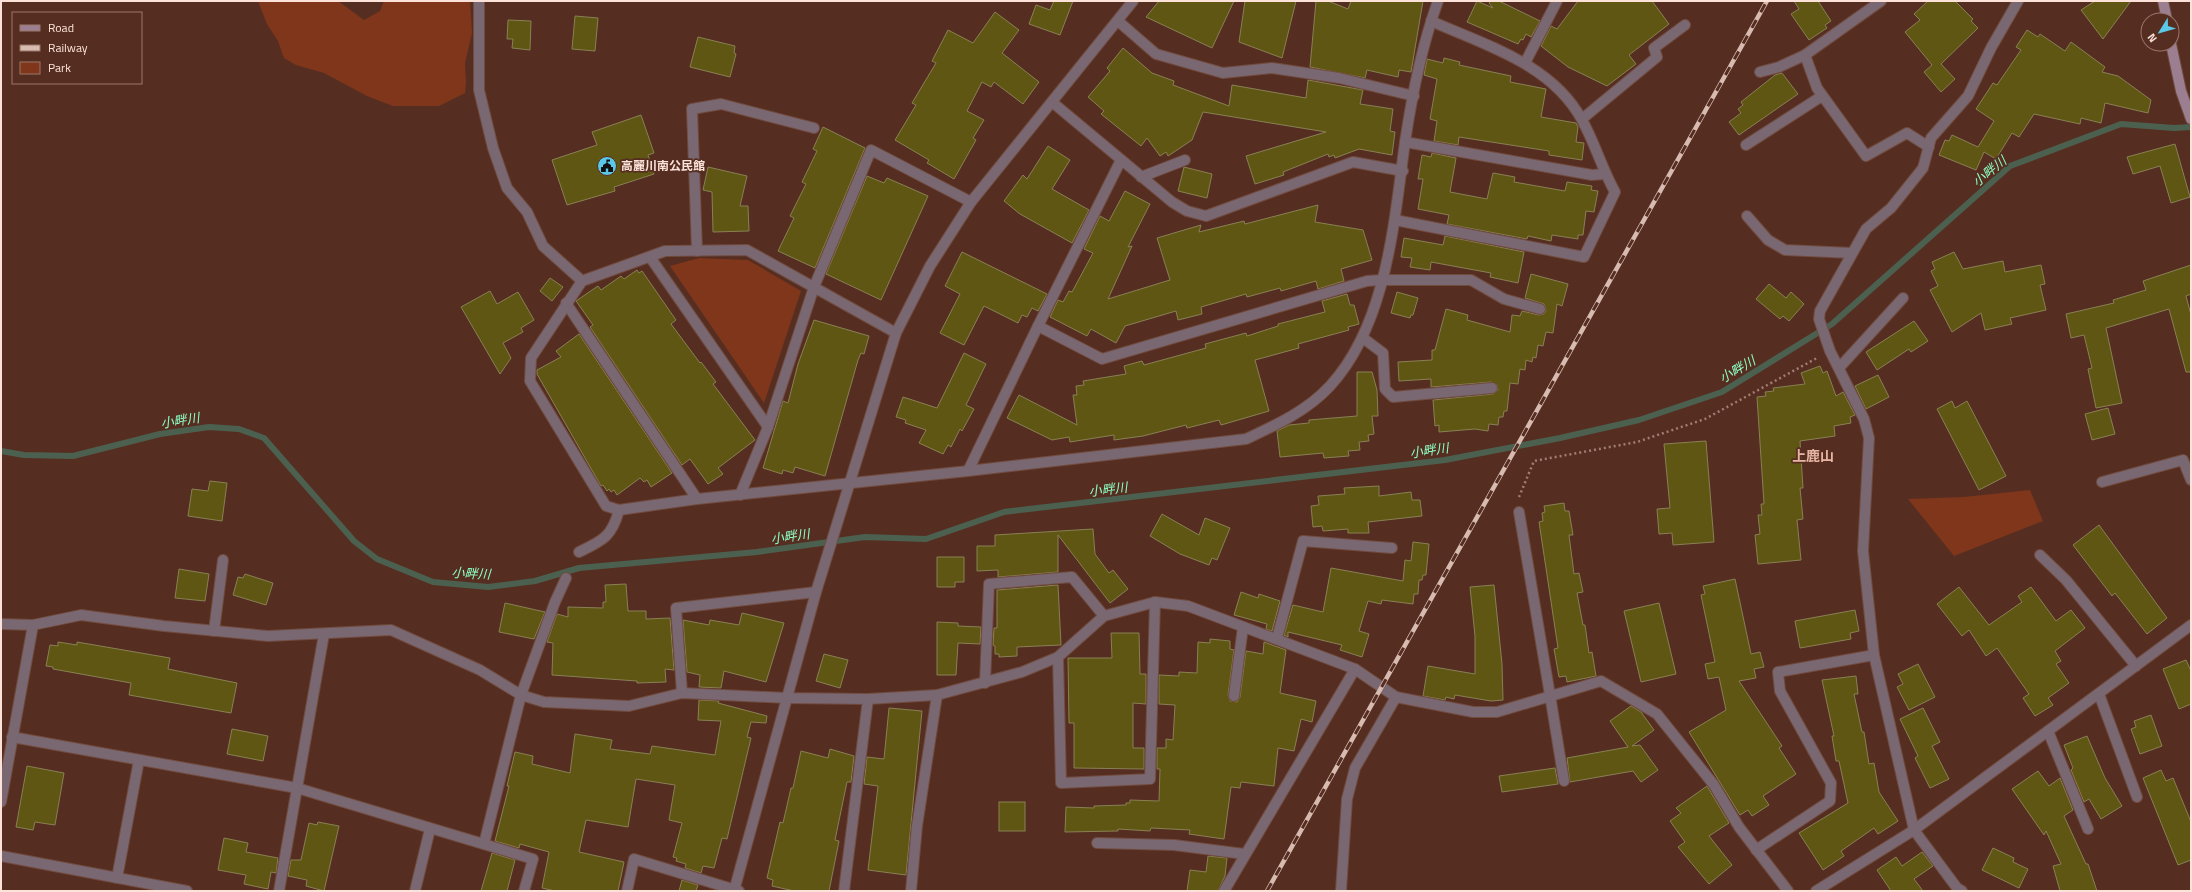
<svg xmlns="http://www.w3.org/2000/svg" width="2192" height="892" viewBox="0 0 2192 892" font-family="'Titillium Web','Noto Sans JP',sans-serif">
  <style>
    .green { fill: #7f361b }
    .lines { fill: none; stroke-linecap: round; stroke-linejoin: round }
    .stream { stroke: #4c6050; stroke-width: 6 }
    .building { fill: #605614; stroke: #888054 }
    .service-casing { stroke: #714b3e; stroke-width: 12 }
    .minor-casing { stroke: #714b3e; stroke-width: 12 }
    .tertiary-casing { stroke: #714b3e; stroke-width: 12 }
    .secondary-casing { stroke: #714b3e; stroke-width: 12 }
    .path { stroke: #a07e73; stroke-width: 2.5; stroke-dasharray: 2 3; stroke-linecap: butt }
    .service { stroke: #796772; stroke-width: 10 }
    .minor { stroke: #796772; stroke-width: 10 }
    .tertiary { stroke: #796772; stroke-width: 10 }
    .secondary { stroke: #9b7f91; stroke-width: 10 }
    .rail-casing { stroke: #d7bab0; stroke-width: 4.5 }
    .rail { stroke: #562e21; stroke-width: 3; stroke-dasharray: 9; stroke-linecap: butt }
    .labels { text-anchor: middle; stroke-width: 3.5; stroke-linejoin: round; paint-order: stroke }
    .poi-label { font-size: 12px; font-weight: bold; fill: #fce2d9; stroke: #562e21; text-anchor: start }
    .water-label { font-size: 13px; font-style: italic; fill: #8bffc3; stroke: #562e21 }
    .quarter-label { font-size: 14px; font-weight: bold; fill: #e7b5a4; stroke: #562e21 }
  </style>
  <rect width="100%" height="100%" fill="#562e21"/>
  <g class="green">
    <polygon points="258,1 338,1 364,20 380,11 384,1 470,1 472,33 465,63 466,82 465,93 439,106 393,106 367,96 324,73 296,65 284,58 278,41 267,24"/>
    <polygon points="699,258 748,260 801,291 764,403 670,266"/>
    <polygon points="2030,490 2043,521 1954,556 1908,499 1964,497"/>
  </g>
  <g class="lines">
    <polyline class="stream" points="1,451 24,455 73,456 160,434 209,427 239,429 264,438 354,541 377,559 433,582 488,587 535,581 579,568 757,552 865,537 926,539 1004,512 1445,460 1560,438 1639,420 1722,392 1832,324 2010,166 2121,124 2174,128 2191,127"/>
  </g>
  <g class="building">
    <polygon points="1054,1 1073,1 1060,35 1029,24 1036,5 1050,10"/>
    <polygon points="1159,1 1234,1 1212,48 1146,17"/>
    <polygon points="1245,1 1296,1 1282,58 1239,42"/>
    <polygon points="1316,1 1328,1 1348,9 1351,1 1423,1 1411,72 1399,70 1398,77 1367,70 1365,78 1310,67"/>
    <polygon points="1477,1 1493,8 1489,3 1491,1 1499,1 1540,21 1531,37 1526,34 1523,40 1521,39 1518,44 1467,22"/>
    <polygon points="1578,1 1652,1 1669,24 1629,55 1636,64 1607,86 1568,67 1541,46 1551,26 1557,29"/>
    <polygon points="1794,1 1818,1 1831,21 1825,25 1827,28 1809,40 1791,14 1799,9"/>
    <polygon points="1928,1 1955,1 1973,19 1971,21 1978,28 1941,64 1955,79 1941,92 1924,72 1932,65 1905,32 1920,20 1914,14"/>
    <polygon points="2095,1 2131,1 2103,39 2081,10"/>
    <polygon points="995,12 1019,30 1002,53 1039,82 1023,104 994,82 991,87 982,82 967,111 984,120 973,138 976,140 954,179 927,163 929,160 895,140 916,105 912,103 936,63 932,61 948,30 973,43"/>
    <polygon points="575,16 598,18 595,51 572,49"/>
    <polygon points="508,20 531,21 530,50 512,48 513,39 507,39"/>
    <polygon points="2027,30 2038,37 2040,34 2065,51 2071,42 2105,67 2102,72 2118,76 2151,100 2148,113 2105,103 2101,123 2081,118 2080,124 2034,114 2019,137 2012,133 1996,159 1984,152 1976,170 1939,155 1945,140 1949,141 1952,135 1978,147 1994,121 1976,109 1993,83 1997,85 2021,50 2016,47"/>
    <polygon points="698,37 735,46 734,53 736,54 730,77 690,67"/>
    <polygon points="1123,48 1152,73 1174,81 1173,85 1229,106 1232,85 1306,98 1308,80 1363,90 1360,104 1393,109 1390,131 1395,132 1392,155 1359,149 1335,158 1334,155 1329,157 1328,154 1283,172 1284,175 1255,184 1246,156 1326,132 1203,112 1192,140 1168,156 1166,152 1160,156 1147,138 1141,146 1101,114 1104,111 1088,97 1110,71 1107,68"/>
    <polygon points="1444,58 1460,62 1459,65 1511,76 1510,82 1546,89 1541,117 1576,123 1578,127 1576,142 1584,143 1582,160 1549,155 1549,151 1459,137 1458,145 1434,141 1437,121 1430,119 1437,79 1424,75 1427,59 1443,63"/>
    <polygon points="1782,73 1798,94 1739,135 1729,122 1741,113 1738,109 1743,105 1741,102 1775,75"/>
    <polygon points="641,115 654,153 648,155 654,174 614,187 615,191 567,205 552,160 597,145 592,132"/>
    <polygon points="823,127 865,148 815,268 778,251 794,218 790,216 806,184 802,182 817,151 813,149"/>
    <polygon points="2175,144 2190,197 2171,203 2160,166 2133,174 2127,157"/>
    <polygon points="1048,146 1070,160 1052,189 1089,210 1072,243 1020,214 1004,201 1023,175 1027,179"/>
    <polygon points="1432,153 1456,158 1450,192 1487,199 1493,173 1515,177 1514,182 1565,191 1567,182 1592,186 1591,190 1598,191 1594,212 1586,211 1583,235 1578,235 1578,239 1552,235 1551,241 1528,236 1527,239 1447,224 1449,215 1418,209 1423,179 1418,179 1422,155 1431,157"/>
    <polygon points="708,167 747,176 740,206 748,206 749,231 713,232 712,192 703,190"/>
    <polygon points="1184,167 1212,174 1207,198 1178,191"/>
    <polygon points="867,176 884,183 887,178 928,196 881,300 826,274"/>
    <polygon points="1125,191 1150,204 1128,247 1132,246 1108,299 1170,280 1157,238 1201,225 1199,232 1244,221 1245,224 1318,205 1315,222 1363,230 1372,260 1341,269 1344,281 1318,289 1316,281 1281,291 1280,288 1247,297 1246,294 1201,307 1202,314 1178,320 1176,311 1125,326 1116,343 1091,329 1087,336 1050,317 1058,300 1063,302 1069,291 1072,292 1093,253 1084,249 1100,216 1109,221"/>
    <polygon points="1445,236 1524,252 1518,283 1490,277 1491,273 1431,262 1430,270 1410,267 1412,258 1401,257 1404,238 1443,245"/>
    <polygon points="962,252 1047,294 1038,311 1032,308 1027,317 1022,315 1018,323 984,306 964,345 940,333 960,294 945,286"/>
    <polygon points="1954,252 1963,269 2003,261 2005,272 2041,265 2045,284 2040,285 2046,310 2010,318 2012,324 1985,330 1981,313 1952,332 1930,290 1938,286 1931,271 1935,269 1932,262"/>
    <polygon points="2191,265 2191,294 2186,296 2191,315 2191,372 2186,372 2169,309 2106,328 2122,403 2096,408 2088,369 2092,368 2084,335 2071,338 2066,314 2114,303 2113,300 2146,290 2143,281"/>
    <polygon points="637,270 639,273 642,271 676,320 671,324 700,363 701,362 716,382 713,384 755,440 718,468 723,474 708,484 690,459 682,465 590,327 593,325 576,301 598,286 601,290 621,276 624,279"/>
    <polygon points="1531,274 1568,284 1562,306 1557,304 1553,333 1546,332 1543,346 1538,345 1536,358 1533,357 1532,362 1526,360 1525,370 1520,369 1518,384 1510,383 1507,411 1504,411 1503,417 1499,417 1498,425 1489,424 1488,431 1475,429 1439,432 1439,425 1435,426 1433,400 1493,394 1498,390 1497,385 1491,382 1431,387 1431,379 1399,381 1398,362 1432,360 1432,350 1435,350 1446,309 1468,315 1467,320 1510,332 1512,315 1520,316 1522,311 1539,315 1544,314 1546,310 1544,304 1525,298"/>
    <polygon points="550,278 563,287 552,301 540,291"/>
    <polygon points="1769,284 1786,298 1791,292 1804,304 1789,321 1783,316 1780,319 1756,299"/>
    <polygon points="490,291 497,304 518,292 534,320 521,328 523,332 503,343 511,358 500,374 461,307"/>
    <polygon points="1397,292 1418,298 1413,315 1411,315 1410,318 1391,313"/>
    <polygon points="1347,294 1350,305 1354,305 1359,324 1348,327 1349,330 1298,344 1299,348 1255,360 1269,411 1221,425 1219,420 1187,428 1186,425 1143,436 1114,440 1114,435 1070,442 1069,437 1052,440 1007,418 1019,395 1077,425 1073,395 1077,395 1076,386 1084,385 1083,381 1126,374 1124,366 1142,361 1144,365 1206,348 1205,344 1246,333 1247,336 1278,326 1278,324 1325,312 1322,301"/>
    <polygon points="814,320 869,336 864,354 861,353 858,360 825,476 795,467 793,473 783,470 782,474 763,468 783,401 788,403 798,364"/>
    <polygon points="1914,321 1928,341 1911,352 1909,349 1877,370 1866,352"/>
    <polygon points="579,334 672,473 651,487 647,480 644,482 640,478 617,495 614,490 611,492 609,489 607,491 603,485 601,486 537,374 537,370 561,357 556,351"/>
    <polygon points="964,353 986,364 966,405 974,409 962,431 960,429 951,447 948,445 943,454 919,443 926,430 905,423 906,420 896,417 903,397 937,408"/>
    <polygon points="1820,366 1823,373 1827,371 1836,396 1843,392 1855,415 1850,417 1851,423 1834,426 1835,436 1800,441 1803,488 1800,488 1803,519 1797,520 1801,560 1758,564 1755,535 1760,534 1758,515 1762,515 1761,504 1764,504 1757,397 1766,396 1765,392 1774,391 1773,388 1805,384 1801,373"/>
    <polygon points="1357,372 1372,372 1377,390 1378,416 1372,416 1374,434 1368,435 1369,441 1359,442 1360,450 1348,451 1349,456 1324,458 1323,453 1280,457 1277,431 1289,425 1309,423 1309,420 1357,416"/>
    <polygon points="1878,375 1889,397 1866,409 1855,386"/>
    <polygon points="1952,401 1955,408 1967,401 2006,476 1979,490 1937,409"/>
    <polygon points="2108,408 2115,434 2092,440 2085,414"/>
    <polygon points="1706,441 1714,542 1673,545 1672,533 1659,534 1657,509 1670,508 1664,444"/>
    <polygon points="210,481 227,483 222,521 188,516 192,489 208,491"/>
    <polygon points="1379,486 1379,496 1411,492 1412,500 1420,500 1422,516 1368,522 1369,533 1348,533 1348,529 1323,531 1322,526 1313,527 1311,506 1319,505 1318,496 1345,494 1344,488"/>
    <polygon points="1564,503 1565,511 1569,511 1573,535 1569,535 1574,574 1579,573 1583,592 1577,593 1583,625 1585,625 1589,653 1592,652 1596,676 1567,682 1566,676 1559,677 1554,649 1558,648 1539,522 1543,521 1542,513 1545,512 1544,506"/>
    <polygon points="1162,514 1199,535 1205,518 1230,528 1217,560 1212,558 1209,565 1180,554 1150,536"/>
    <polygon points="2099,525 2167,618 2147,634 2115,593 2112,596 2073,545"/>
    <polygon points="1093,529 1095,554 1109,573 1113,570 1128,589 1110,603 1058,535 1058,572 998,577 998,570 977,571 977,546 995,546 995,535"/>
    <polygon points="1413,542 1429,544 1426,575 1423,575 1422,580 1419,580 1418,594 1414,594 1413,604 1382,600 1381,604 1368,601 1359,631 1369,634 1362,657 1340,650 1342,645 1288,632 1288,637 1284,635 1293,605 1323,612 1331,568 1403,581 1405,560 1411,561"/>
    <polygon points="937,557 964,557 964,582 955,582 955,587 937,587"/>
    <polygon points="179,569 209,574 205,601 175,598"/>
    <polygon points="245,574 273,583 266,605 233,595 238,577 243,578"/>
    <polygon points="1735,579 1751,654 1760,652 1764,667 1754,669 1756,678 1739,681 1782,746 1779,748 1796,774 1763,796 1769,805 1752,816 1748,810 1740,815 1689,732 1726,710 1719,677 1708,679 1705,664 1715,662 1701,595 1705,594 1703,586"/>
    <polygon points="626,584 628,611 646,611 646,619 670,618 674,670 665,669 666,682 637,683 637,681 552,675 553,643 547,642 557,614 568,617 568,607 603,608 603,602 606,602 605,585"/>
    <polygon points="1058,585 1061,645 1017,647 1017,656 999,657 999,654 995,654 995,646 993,645 994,628 997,628 997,590"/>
    <polygon points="1494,585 1502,664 1503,700 1491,701 1455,695 1454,699 1446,697 1445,700 1423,696 1428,666 1475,674 1475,636 1470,587"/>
    <polygon points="1959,587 1989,625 2022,602 2018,596 2031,587 2056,621 2071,610 2085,628 2055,651 2061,661 2056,664 2069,683 2048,698 2053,705 2035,716 2023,698 2029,694 1997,648 1986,656 1969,630 1962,636 1937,604"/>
    <polygon points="1241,592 1258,598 1259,594 1280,601 1272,631 1266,629 1267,624 1234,615"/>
    <polygon points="505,603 545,612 534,639 499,632"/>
    <polygon points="1659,603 1676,674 1641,682 1624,611"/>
    <polygon points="1855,610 1859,631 1850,633 1851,639 1800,648 1795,621"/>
    <polygon points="742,613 784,623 766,682 724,671 721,688 699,687 700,675 687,672 683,620 709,625 710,620 739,625"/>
    <polygon points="937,622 958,623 958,626 981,627 980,644 958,643 956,675 937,675"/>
    <polygon points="1111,633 1139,633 1140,674 1146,674 1146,704 1133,703 1133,748 1144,748 1144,769 1074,768 1074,723 1069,723 1068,658 1112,658"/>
    <polygon points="1210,639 1230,641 1230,649 1234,650 1228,695 1230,701 1237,702 1240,697 1246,651 1263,654 1264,642 1286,650 1280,693 1316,701 1312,722 1301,719 1294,751 1278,748 1274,786 1241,782 1240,788 1231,787 1224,839 1189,834 1190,830 1151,828 1150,831 1118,829 1118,831 1065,832 1066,807 1094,808 1094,806 1126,805 1126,803 1130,803 1130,800 1159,801 1160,769 1157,769 1157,748 1166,748 1166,739 1173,740 1175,705 1159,704 1159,675 1179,676 1179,672 1197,673 1198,642 1210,643"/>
    <polygon points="58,642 77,645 77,642 170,658 168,669 237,683 231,713 129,695 131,683 53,669 53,667 46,666 50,645 58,646"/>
    <polygon points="824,654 848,660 840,688 816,681"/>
    <polygon points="2186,660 2191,671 2191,704 2179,709 2163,669"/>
    <polygon points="1918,664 1935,697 1909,710 1897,687 1903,684 1898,674"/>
    <polygon points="1856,676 1858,694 1854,694 1862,732 1864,732 1869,764 1874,763 1879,792 1898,821 1878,834 1874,828 1841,851 1844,856 1823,870 1799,833 1848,803 1839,761 1836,761 1832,736 1834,736 1822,680"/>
    <polygon points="699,700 719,701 718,703 767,716 766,723 751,722 747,737 751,738 727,839 722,838 714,868 703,866 701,873 685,868 686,864 676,861 677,858 673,857 682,823 669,820 675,785 636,779 628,827 586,820 579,852 624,862 618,891 555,891 542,888 549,852 520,844 519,848 495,841 509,786 507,786 515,752 533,756 532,764 570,773 575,734 612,740 610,749 650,754 652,746 715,755 721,721 698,720"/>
    <polygon points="1631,706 1641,712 1654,730 1632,746 1640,745 1658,770 1641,782 1633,771 1570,782 1567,758 1628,747 1610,721"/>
    <polygon points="889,708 922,711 906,875 868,870 878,786 864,784 867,757 884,759"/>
    <polygon points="1923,708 1940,742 1932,746 1949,779 1930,788 1915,758 1918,756 1900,719"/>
    <polygon points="2151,715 2162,746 2140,754 2131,729 2136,727 2134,721"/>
    <polygon points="232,729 268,736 263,761 227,754"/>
    <polygon points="2087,736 2105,778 2122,806 2101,819 2089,799 2084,802 2071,770 2073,768 2064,745"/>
    <polygon points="830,749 854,756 851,782 847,782 835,840 839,841 829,891 794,891 772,886 773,880 767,878 780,822 783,823 791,788 793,788 801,751 828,758"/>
    <polygon points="27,766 64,773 55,825 35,822 33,830 16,827"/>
    <polygon points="1555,768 1558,784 1502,792 1499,776"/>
    <polygon points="2161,770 2166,781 2173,778 2191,822 2191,860 2178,865 2143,778"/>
    <polygon points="2038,771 2049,786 2060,778 2073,810 2064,816 2086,864 2088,864 2097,891 2060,891 2053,866 2061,864 2046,831 2044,835 2012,789"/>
    <polygon points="1707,786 1729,823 1709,836 1732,865 1709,884 1678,847 1685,842 1670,821 1681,813 1676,808"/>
    <rect x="999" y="802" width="26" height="29"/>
    <polygon points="318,822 339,826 324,891 306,886 307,880 288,876 291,860 301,860 309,823 317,825"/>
    <polygon points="224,838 248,843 246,852 278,858 276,873 271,872 268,889 244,884 246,875 218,870"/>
    <polygon points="1993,848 2014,858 2013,862 2028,869 2019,888 1982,870"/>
    <polygon points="1922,852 1933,866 1914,879 1923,891 1891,891 1877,870 1896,857 1902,866"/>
    <polygon points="492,853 515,860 507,891 481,891"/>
    <polygon points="1208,856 1227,858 1225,876 1218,891 1187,891 1190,870 1206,872"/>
    <polygon points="682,880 698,885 696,891 679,891"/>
  </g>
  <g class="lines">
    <g class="service-casing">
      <g id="service">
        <polyline points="1525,63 1557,1"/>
        <polyline points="1760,72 1779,67 1805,55"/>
        <polyline points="1582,119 1657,57 1654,48 1685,25"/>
        <polyline points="1746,145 1822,96"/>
        <polyline points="1141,177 1185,160"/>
        <polyline points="697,251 692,109 721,104 814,128"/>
        <polyline points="1381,280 1471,280 1504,299 1540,309"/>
        <polyline points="1363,338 1383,353 1385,389 1393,397 1492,388"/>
        <polyline points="1839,368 1903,298"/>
        <polyline points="2040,555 2066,580 2136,666"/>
        <polyline points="214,631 223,560"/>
        <polyline points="1277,638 1303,541 1392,548"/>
        <polyline points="1355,669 1396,697"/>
        <polyline points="2099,694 2137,797"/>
        <polyline points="1550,695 1564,781"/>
        <polyline points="1234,696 1243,627"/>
        <polyline points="2048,731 2088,829"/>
        <polyline points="1097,843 1174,845 1244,854"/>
        <polyline points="117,878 139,760"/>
      </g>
    </g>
    <g class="minor-casing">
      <g id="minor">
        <polyline points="479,1 479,90 493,148 507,188 527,212 543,246 582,281"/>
        <polyline points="1881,1 1805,55 1817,88 1866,156 1907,133 1929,147"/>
        <polyline points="1118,21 1156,54 1223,73 1272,68 1339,78 1414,96"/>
        <polyline points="1052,102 1172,202 1187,211 1206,216 1353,162 1403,171"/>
        <polyline points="1405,142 1592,175 1605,174"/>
        <polyline points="1747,216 1768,240 1785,250 1852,253"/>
        <path d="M1395,220L1584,257L1615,192C1602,169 1595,143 1582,120C1552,64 1485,45 1431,21"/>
        <polyline points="650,257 768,427"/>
        <polyline points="566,303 697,499"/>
        <polyline points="1038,326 1102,359 1367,281 1381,280"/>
        <polyline points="968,471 1038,326 1121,160"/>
        <polyline points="2102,482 2183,460 2191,480"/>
        <polyline points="740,495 768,427 814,287 871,150 971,202"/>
        <path d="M619,510L697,499L968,471L1246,439C1276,425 1307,411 1330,386C1387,324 1394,222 1405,142C1412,95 1422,45 1438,1"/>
        <polyline points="1519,512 1550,695"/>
        <path d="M579,552C602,541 612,537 619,510L606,506L530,381L531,358L582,281L665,251L747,250L896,333"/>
        <polyline points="1,624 33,625 81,615 164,626 268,636 391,630 480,670 521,695 544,702 629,706 682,693 787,698 868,699 937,695 1022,672 1058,657 1104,616 1155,602 1188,606 1355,669 1224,891"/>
        <polyline points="1058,657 1061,783 1150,779 1155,602"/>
        <polyline points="985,683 989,584 1072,577 1104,616"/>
        <polyline points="682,693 676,608 816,592"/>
        <polyline points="12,737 297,788 533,859 524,891"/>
        <polyline points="484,844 521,695 555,602 566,578"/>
        <polyline points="1756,850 1830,801 1831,783 1780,691 1778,672 1874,655"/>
        <polyline points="1,856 187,891"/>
        <polyline points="279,891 324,634"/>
        <polyline points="415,891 430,829"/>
        <polyline points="627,891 634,859 739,891"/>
        <polyline points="844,891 868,699"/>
        <polyline points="911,891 917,826 937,695"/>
        <polyline points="1341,891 1347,799 1355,768 1396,697 1473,712 1497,712 1601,681 1657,714 1714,785 1739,827 1788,891"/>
        <polyline points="1962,891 1957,888 1914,830 1874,655 1863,551 1869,438 1864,419 1830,351 1819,319 1820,311 1866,229 1891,208 1923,168 1931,138 1968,96 1991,48 2018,1"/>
      </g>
    </g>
    <g class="tertiary-casing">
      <g id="tertiary">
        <polyline points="1,802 33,625"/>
        <polyline points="734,891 816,592 896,333 930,266 971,202 1133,1"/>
        <polyline points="1816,891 1914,830 2191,625"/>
      </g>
    </g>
    <g class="secondary-casing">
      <g id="secondary">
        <polyline points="2163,1 2167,20"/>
        <polyline points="2171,44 2181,91 2191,119"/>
      </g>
    </g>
    <polyline class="path" points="1519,497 1534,461 1637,442 1705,419 1817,358"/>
    <use href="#service" class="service"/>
    <use href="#minor" class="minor"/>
    <use href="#tertiary" class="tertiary"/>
    <use href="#secondary" class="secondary"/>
    <g class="rail-casing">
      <polyline id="rail" points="1267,891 1767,1"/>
    </g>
    <use href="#rail" class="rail"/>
  </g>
  <defs>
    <g id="civic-disc" transform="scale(1)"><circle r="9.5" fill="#5bc8e7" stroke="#562e21"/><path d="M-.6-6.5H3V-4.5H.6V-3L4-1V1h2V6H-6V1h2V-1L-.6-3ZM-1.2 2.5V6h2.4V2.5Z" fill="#111"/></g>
  </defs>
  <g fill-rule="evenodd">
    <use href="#civic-disc" x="607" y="166"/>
  </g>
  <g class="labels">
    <g class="poi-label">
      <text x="621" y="170">高麗川南公民館</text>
    </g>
    <g class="water-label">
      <text transform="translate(1989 171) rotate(-39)" y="5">小畔川</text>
      <text transform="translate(1737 369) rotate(-31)" y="5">小畔川</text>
      <text transform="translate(180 420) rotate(-9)" y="5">小畔川</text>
      <text transform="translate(1429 450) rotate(-8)" y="5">小畔川</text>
      <text transform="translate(1108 489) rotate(-7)" y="5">小畔川</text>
      <text transform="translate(790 536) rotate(-8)" y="5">小畔川</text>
      <text transform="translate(471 573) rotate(3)" y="5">小畔川</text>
    </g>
    <g class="quarter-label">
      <text x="1813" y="461">上鹿山</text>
    </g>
  </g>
  <rect width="2192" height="892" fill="none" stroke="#fce2d9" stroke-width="4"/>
  <rect x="12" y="12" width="130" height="72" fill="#562e21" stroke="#98766b"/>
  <rect x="20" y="25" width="20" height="6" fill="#9b7f91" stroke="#98766b"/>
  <text x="48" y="32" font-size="12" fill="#fce2d9">Road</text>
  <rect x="20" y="45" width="20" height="6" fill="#d7bab0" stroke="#98766b"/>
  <text x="48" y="52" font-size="12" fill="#fce2d9">Railway</text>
  <rect x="20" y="62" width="20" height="12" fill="#7f361b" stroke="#98766b"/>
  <text x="48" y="72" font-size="12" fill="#fce2d9">Park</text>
  <g transform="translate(2160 32) rotate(233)"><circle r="19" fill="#562e21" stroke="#98766b"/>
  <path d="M0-3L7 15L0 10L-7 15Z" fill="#5bc8e7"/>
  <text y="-6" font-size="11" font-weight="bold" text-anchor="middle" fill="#fce2d9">N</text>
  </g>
</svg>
